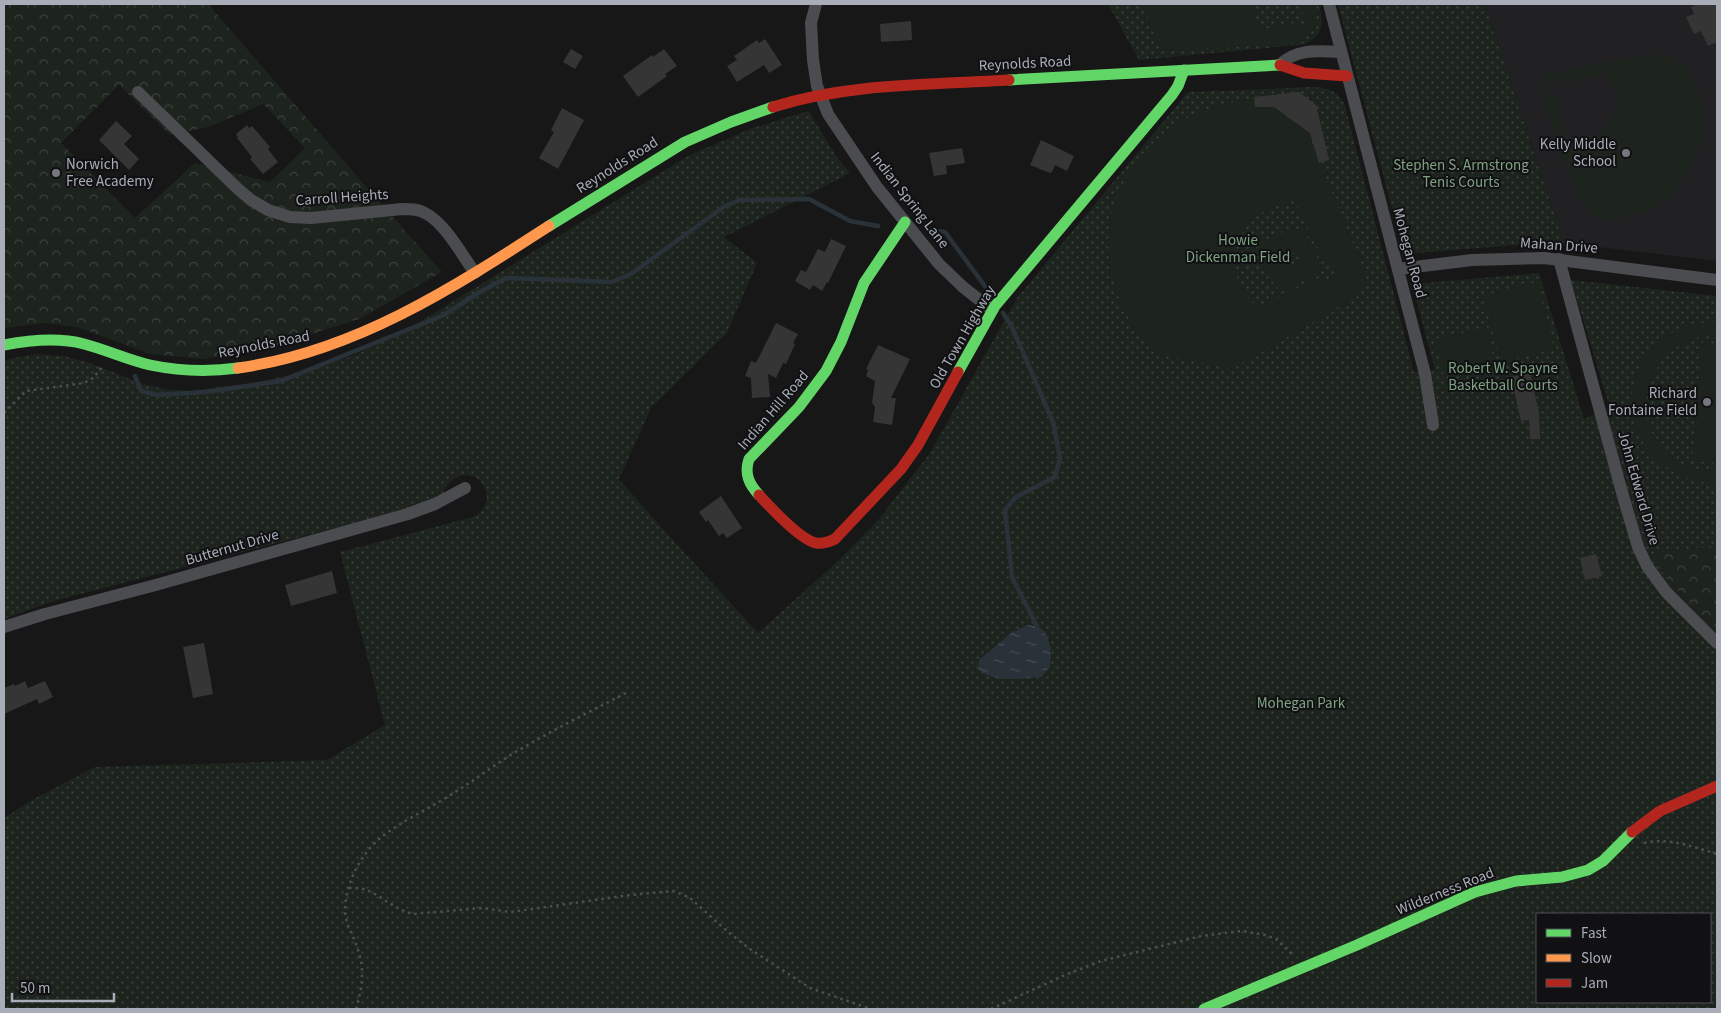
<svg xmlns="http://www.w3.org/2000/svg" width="1721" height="1013" viewBox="0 0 1721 1013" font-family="'Source Sans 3',sans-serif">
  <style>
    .built { fill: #212123 }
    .forest { fill: url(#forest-crowns); fill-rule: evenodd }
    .park { fill: url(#park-dots); fill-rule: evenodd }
    .pitch { fill: #1d241e; fill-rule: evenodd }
    .water { fill: url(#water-ripples) }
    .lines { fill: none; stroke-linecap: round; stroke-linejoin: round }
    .stream { stroke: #2a3239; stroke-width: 4.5 }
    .building { fill: #353536 }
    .path { stroke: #4d4e52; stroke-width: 2.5; stroke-dasharray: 2.5 4; stroke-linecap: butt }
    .street { stroke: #4b4c50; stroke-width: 12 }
    .fast { stroke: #63d668; stroke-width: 11 }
    .slow { stroke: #ff974d; stroke-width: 11 }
    .jam { stroke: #b3261e; stroke-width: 11 }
    .poi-dot { fill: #757880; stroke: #111113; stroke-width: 2 }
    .labels { text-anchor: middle; stroke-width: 4; stroke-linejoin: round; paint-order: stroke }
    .street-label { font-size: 15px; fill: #a8adb8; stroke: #111113 }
    .poi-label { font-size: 15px; fill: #a8adb8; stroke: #111113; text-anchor: end }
    .park-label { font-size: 15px; fill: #7fa381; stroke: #111113 }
  </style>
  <defs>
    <pattern id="forest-crowns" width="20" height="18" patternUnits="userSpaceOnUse" patternTransform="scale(1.25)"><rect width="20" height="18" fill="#1d241e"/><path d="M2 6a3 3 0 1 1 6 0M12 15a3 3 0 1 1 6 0" fill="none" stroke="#3b413d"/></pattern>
    <pattern id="park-dots" width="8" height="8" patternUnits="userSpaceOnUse" patternTransform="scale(1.25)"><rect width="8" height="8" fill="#1d241e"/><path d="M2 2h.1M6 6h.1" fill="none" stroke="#3b413d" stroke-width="1.8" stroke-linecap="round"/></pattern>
    <pattern id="water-ripples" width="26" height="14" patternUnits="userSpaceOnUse" patternTransform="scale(1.25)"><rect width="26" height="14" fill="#2a3239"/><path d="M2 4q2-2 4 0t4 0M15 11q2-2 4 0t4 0" fill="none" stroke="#464d54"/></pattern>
  </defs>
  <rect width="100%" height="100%" fill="#171717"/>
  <polygon class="built" points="1485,4 1717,4 1717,261 1564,243"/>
  <g class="forest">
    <path d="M4,4H208L375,197L442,272L359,319L268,348L203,359L150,354L77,327L45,323L4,328ZM119,85L170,135L208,127L263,104L305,148L270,182L195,163L135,218L61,143Z"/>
    <path d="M1717,535V628C1690,607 1669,580 1648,553Z"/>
  </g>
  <g class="park">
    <path d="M1108,4H1319C1324,26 1324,37 1300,45L1139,60Z"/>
    <polygon points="1338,4 1485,4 1564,243 1530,244 1404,254"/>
    <path d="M1313,87C1328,88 1339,91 1345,106L1414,372L1435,370L1412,284L1539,273L1584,419L1610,408L1571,280L1717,296V545L1649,554C1669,581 1690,607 1717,628V1009H4V818L32,800L95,767L327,760L385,725L340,552L473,517C505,500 475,460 451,481C445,486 443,494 438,501L50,602L4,619V360L36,354L63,356L90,363L143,384L166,389L189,391L257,382L312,370L357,354L415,325L688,156L750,129L809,111L835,155L850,173L724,237L757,263L727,333L651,408L619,479L653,518L758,633L840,559L879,519L930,453L1017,298L1188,92ZM1537,914H1710V1002H1537Z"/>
  </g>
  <g class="pitch">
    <path d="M1142,4H1252C1253,14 1256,24 1265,29L1295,23L1300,26H1305L1308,19L1302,13L1300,4H1312L1316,24L1303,42L1223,48L1161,49L1156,39Z"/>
    <path d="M1660,54C1674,55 1682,64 1690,75C1721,129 1689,205 1627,217C1617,219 1599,221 1590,213C1585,208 1582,201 1578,194C1561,160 1551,123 1540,87L1547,75L1619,60ZM1605,74C1626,93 1616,129 1590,139C1582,141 1574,141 1566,140L1557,99L1550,93L1549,85C1555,76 1558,81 1566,83C1572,84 1597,75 1605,74Z"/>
    <path d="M1255,100V107H1280C1283,116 1298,128 1308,128L1316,156H1317L1366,275L1359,293L1331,312L1231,369C1214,365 1196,362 1179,358C1172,357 1163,356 1157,353C1144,347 1131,324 1125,311C1074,213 1148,104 1255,100ZM1294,201L1325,262L1333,266L1335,273L1331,280L1327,281L1318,278L1257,307C1214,269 1238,208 1294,201Z"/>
    <path d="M1292,228L1304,230L1321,265L1317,274L1284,291H1281L1269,278L1257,249L1260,243ZM1291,253H1294L1299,258L1297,264L1294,266L1288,264L1286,261L1288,255Z"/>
    <polygon points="1537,282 1554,348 1501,362 1483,296"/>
    <path d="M1717,322V335C1641,334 1620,441 1687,466C1696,470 1707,470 1717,471V484C1601,474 1606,323 1717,322Z"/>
    <polygon points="1487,327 1494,361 1443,373 1435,340"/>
    <polygon points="1702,342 1717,344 1717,463 1692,461"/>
  </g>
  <path class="water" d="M1028,625L1037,626L1045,632L1051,648L1050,667L1041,677C1019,678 996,684 978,669L979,660L1011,633Z"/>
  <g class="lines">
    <g class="stream">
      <polyline points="930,230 945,232 990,293"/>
      <polyline points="1003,313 1012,327 1053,422 1060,458 1055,477 1016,497 1005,510 1012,577 1037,626"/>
      <polyline points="135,376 141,391 157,395 206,392 281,381 444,315 478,293 506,278 612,282 631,274 725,206 740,200 809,199 850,221 878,226"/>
    </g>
  </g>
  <g class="building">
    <polygon points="1698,4 1717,4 1717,42 1708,46 1701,31 1694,34 1686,17 1694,14 1691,7"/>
    <polygon points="911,21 912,40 881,42 880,24"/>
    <polygon points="765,39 782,65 769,73 764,65 737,82 727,66 737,60 734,56 757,40 759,43"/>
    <polygon points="571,49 583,56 575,69 563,62"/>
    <polygon points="664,49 677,66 665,74 667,76 638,97 623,76 652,55 653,57"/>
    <polygon points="1299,92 1316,105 1329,160 1319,163 1310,133 1274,107 1255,107 1254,97"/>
    <polygon points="562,108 584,120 558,169 539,158 554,132 551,130"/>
    <polygon points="116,121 132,136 124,144 139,159 129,170 99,140"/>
    <polygon points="247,125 249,128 252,126 270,147 268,149 278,162 263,174 250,159 252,157 237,138 238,137 236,134"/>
    <polygon points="1041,140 1074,156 1067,171 1055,165 1052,172 1050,173 1030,165"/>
    <polygon points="962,148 965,163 946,166 947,174 934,176 929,153"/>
    <polygon points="831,239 846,246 828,283 827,282 822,291 813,285 810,290 795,281 801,270 806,272 818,249 825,252"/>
    <polygon points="776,323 798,334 793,343 795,344 786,364 783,363 776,378 768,374 770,397 752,398 751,378 745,376 751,361 756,363"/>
    <polygon points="878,345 910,359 891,398 896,398 892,425 873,422 875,407 872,403 875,381 866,376 868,370 866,369"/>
    <polygon points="1530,373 1539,413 1540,439 1530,439 1529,420 1521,421 1511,377"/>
    <polygon points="721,496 742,528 727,538 723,533 719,536 708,520 706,522 699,512"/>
    <polygon points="1596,554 1602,576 1585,580 1580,558"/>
    <polygon points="332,571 337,593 291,606 285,585"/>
    <polygon points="204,643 213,694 193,698 183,647"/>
    <polygon points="25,681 28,688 45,681 53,697 39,704 37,699 4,714 4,688 14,684 15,686"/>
  </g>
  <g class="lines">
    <g class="path">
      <polyline points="4,413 26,391 84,383 93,378 103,366"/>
      <path d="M1644,843C1669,837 1693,847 1717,854"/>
      <path d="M349,888C356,888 363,888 369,891C384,898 396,910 413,914L482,908L511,912L630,895L673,891L689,897L728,932L750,949L810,988L871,1009"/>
      <path d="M356,1009C362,989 365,970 358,950C352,930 342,923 346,899C349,878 362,854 378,840C396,824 428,809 449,796C470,783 489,769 509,756C547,733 587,713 626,693"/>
      <polyline points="991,1009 1065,975 1101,961 1201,936 1242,931 1265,935 1276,939 1293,955"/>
    </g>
    <g class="street">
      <polyline points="816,4 811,23 813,60 817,86 828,114 877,187 939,264 963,287 992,310"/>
      <polyline points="1329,4 1425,374 1433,425"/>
      <path d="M1280,65C1296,48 1320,51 1341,52"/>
      <path d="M138,92L237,188L251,200L268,210L290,217L311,218L402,209C410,209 418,209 425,213C445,223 462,255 475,273"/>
      <polyline points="1559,259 1621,489 1638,547 1647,566 1666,592 1717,643"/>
      <polyline points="1398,269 1472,260 1544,258 1717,280"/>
      <polyline points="4,627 45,614 152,586 408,514 435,504 465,488"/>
    </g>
    <g class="fast">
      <polyline points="1009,80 1280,65"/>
      <polyline points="549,226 685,142 731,122 773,107"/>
      <path d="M4,345C30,340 58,337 84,344C107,350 128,360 150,365C179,371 209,372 238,368"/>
      <polyline points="958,372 995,306 1172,95 1178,86 1184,70"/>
      <path d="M759,495C749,484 744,474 749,459L799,407L826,371L841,342L864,283L905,222"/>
      <polyline points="1204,1009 1357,945 1475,892 1516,881 1562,877 1588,870 1603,861 1632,832"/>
    </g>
    <path class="slow" d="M238,368C354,352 453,288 549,226"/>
    <g class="jam">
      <polyline points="1280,65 1304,73 1347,76"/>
      <path d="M773,107C849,83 931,85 1009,80"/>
      <path d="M759,495C770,507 801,540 816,543C823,544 829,542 835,539L901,469L918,445L958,372"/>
      <polyline points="1632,832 1660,811 1717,786"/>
    </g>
  </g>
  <g class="poi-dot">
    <circle cx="1626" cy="153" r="5"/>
    <circle cx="56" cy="173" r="5"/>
    <circle cx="1707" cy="402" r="5"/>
  </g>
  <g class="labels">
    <g class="street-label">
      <text transform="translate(1025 63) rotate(-3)" y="5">Reynolds Road</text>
      <text transform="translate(617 165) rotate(-32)" y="5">Reynolds Road</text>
      <text transform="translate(342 197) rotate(-4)" y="5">Carroll Heights</text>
      <text transform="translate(910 200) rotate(52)" y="5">Indian Spring Lane</text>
      <text transform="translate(1559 245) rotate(4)" y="5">Mahan Drive</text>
      <text transform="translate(1410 253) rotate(75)" y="5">Mohegan Road</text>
      <text transform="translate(962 337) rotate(-60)" y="5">Old Town Highway</text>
      <text transform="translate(264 344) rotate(-11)" y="5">Reynolds Road</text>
      <text transform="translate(773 410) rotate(-49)" y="5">Indian Hill Road</text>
      <text transform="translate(1639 488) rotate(74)" y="5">John Edward Drive</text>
      <text transform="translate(232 547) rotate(-16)" y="5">Butternut Drive</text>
      <text transform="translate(1445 891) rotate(-22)" y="5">Wilderness Road</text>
    </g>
    <g class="poi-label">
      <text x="1616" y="149">Kelly Middle<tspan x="1616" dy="17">School</tspan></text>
      <text x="66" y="169" text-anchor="start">Norwich<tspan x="66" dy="17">Free Academy</tspan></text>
      <text x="1697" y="398">Richard<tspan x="1697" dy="17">Fontaine Field</tspan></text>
    </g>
    <g class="park-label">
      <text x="1461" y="170">Stephen S. Armstrong<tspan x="1461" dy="17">Tenis Courts</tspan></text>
      <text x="1238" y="245">Howie<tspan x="1238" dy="17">Dickenman Field</tspan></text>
      <text x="1503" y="373">Robert W. Spayne<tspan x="1503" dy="17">Basketball Courts</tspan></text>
      <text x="1301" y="708">Mohegan Park</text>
    </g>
  </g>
  <rect width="1721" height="1013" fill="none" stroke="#a8adb8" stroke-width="10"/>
  <rect x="1536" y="913" width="175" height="90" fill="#111113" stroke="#4d4f55"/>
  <rect x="1546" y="929" width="25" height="8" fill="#63d668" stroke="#4d4f55"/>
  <text x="1581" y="938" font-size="15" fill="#a8adb8">Fast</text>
  <rect x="1546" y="954" width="25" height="8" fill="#ff974d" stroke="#4d4f55"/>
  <text x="1581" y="963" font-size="15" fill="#a8adb8">Slow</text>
  <rect x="1546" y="979" width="25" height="8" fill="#b3261e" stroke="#4d4f55"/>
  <text x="1581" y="988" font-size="15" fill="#a8adb8">Jam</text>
  <path d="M12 993v8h102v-8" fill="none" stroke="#a8adb8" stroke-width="2.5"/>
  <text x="20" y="993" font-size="15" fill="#a8adb8" stroke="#111113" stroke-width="4" paint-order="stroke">50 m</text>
</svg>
